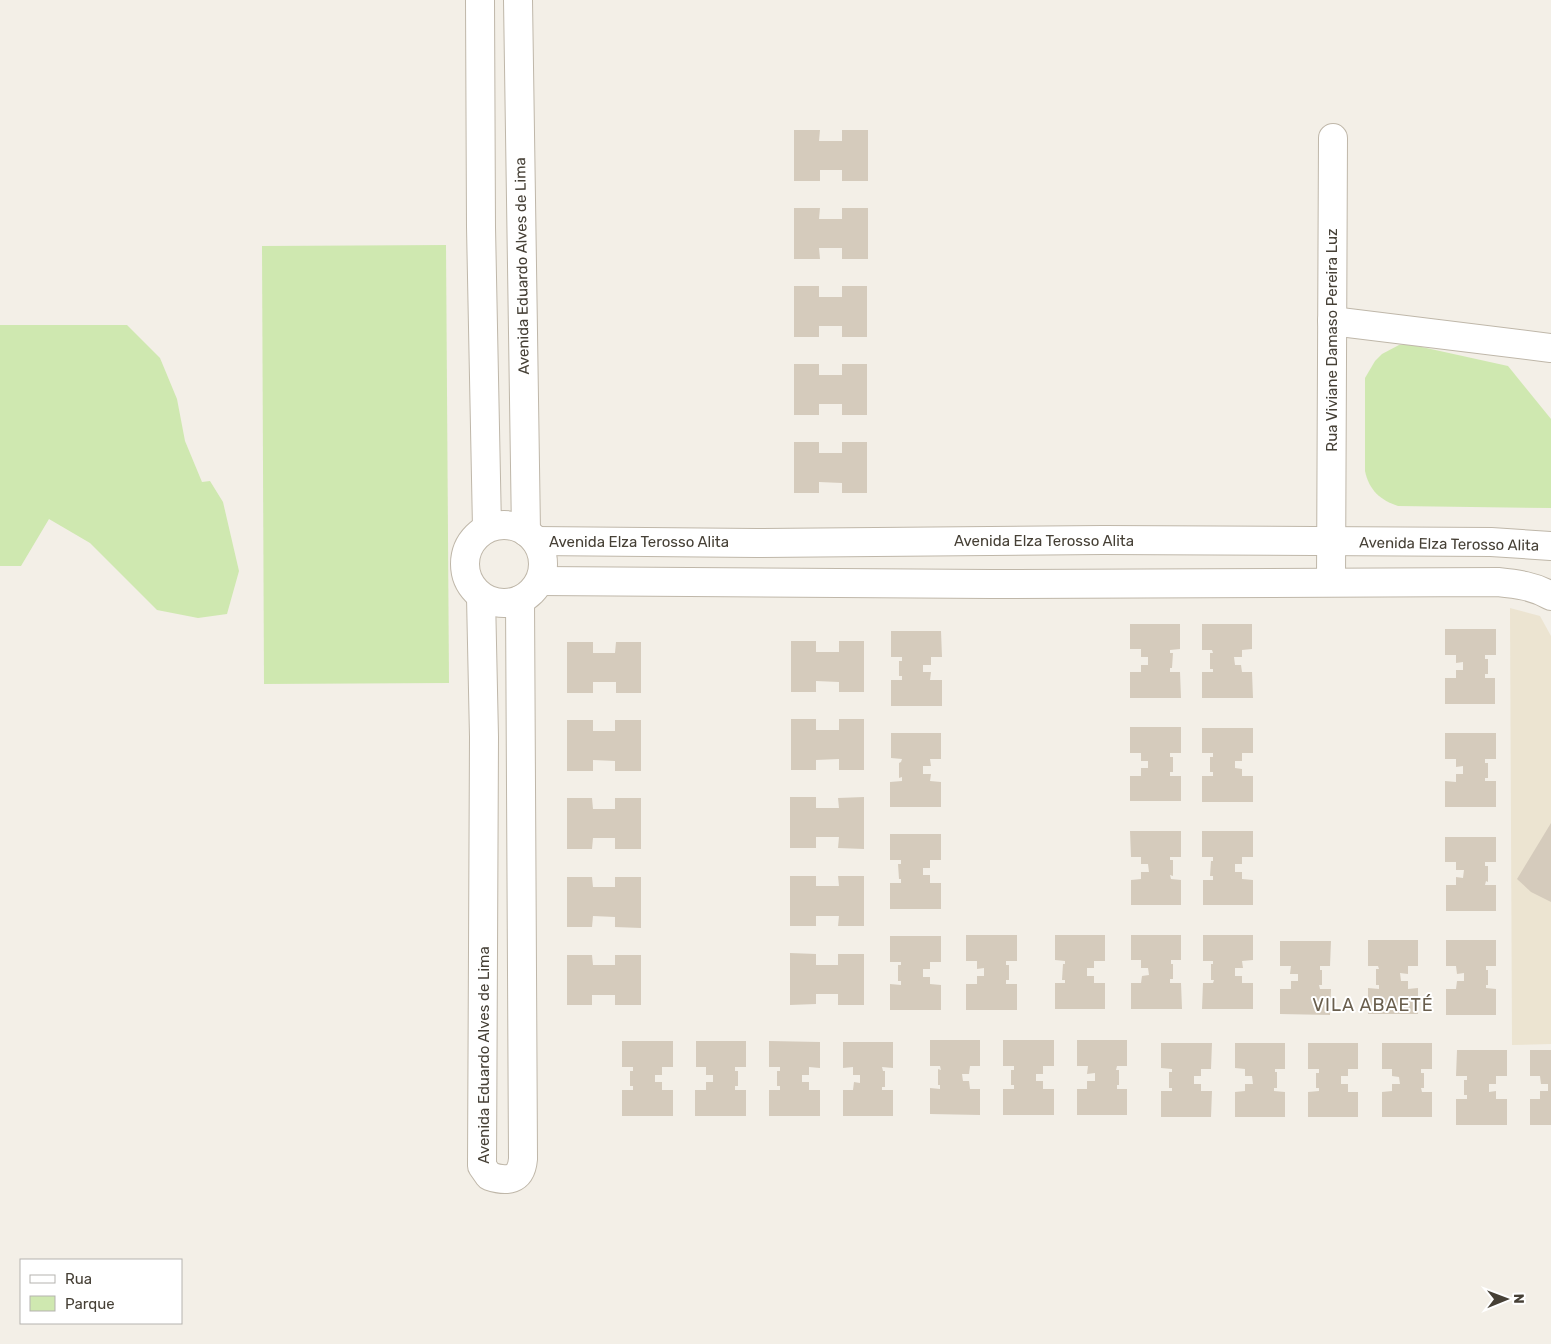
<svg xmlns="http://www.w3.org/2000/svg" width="1551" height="1344" viewBox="0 0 1551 1344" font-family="Rubik,sans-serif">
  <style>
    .education { fill: #ece4d1 }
    .green { fill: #cfe8b0 }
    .building { fill: #d5cbbc }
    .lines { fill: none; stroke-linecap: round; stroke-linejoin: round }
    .minor-casing { stroke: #bfb7a9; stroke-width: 30 }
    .minor { stroke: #fff; stroke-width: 28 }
    .labels { text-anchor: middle; stroke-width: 4; stroke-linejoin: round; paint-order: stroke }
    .street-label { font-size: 15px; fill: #464036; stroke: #fff }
    .quarter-label { font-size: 18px; letter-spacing: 1px; fill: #695e4d; stroke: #fff }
  </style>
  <rect width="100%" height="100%" fill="#f3efe7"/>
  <polygon class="education" points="1510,608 1540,616 1551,636 1551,1044 1512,1045"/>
  <g class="green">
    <polygon points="446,245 449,683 264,684 262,246"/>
    <polygon points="0,325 127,325 160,358 177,399 185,441 202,482 210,481 223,502 239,571 227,614 198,618 157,610 90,543 49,519 21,566 0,566"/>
    <path d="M1408,344L1508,366L1551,419V508L1398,506C1380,500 1369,490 1365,471V378L1375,361L1382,354L1399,345Z"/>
  </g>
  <g class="building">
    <polygon points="794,130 820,130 819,141 842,141 842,130 868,130 868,181 842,181 842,170 820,170 820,181 794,181"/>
    <polygon points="794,208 820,208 819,219 842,219 842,208 868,208 868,259 842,259 842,248 819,248 820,259 794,259"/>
    <polygon points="794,286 819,286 819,297 842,297 842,286 867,286 867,337 842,337 842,326 819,326 819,337 794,337"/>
    <polygon points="794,364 819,364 819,375 842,375 842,364 867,364 867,415 842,415 842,404 819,404 819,415 794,415"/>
    <polygon points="794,442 819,442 819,453 842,453 842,442 867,442 867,493 842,493 842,483 819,482 819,493 794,493"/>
    <polygon points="1130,624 1180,624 1180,649 1170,650 1170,653 1173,653 1172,668 1170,668 1170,672 1180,672 1181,698 1130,698 1130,672 1141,672 1141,665 1148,665 1148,657 1141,657 1141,649 1130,649"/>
    <polygon points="1202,624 1252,624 1252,649 1242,650 1242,657 1234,657 1235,665 1241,665 1242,672 1252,672 1253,698 1202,698 1202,672 1213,672 1213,669 1210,669 1210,653 1213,653 1212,650 1202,650"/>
    <polygon points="1445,629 1496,629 1496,655 1485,655 1485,659 1488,659 1488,674 1485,674 1485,678 1495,678 1495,704 1445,704 1445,678 1456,678 1456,670 1463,670 1463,662 1456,663 1456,655 1445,655"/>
    <polygon points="891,631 941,631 942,657 931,657 931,665 923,665 923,672 931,672 930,680 942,680 942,706 891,706 891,680 902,680 902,676 899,676 899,661 902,661 902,657 891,657"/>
    <polygon points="791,641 816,641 816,652 839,652 839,641 864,641 864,692 839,692 839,682 816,681 816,692 791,692"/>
    <polygon points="567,642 593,642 593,653 615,653 616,642 641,642 641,693 616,693 616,682 593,682 593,693 567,693"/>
    <polygon points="791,719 816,719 816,730 839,730 839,719 864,719 864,770 839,770 839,759 816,760 816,770 791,770"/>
    <polygon points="567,720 593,720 593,731 615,731 615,720 641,720 641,771 615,771 615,761 593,760 593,771 567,771"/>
    <polygon points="1130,727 1181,727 1181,753 1170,753 1170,757 1173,757 1173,772 1170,772 1170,776 1181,776 1181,801 1130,801 1130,776 1141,776 1141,768 1148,768 1148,761 1141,761 1141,753 1130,753"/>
    <polygon points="1202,728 1253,728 1253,753 1242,753 1242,761 1235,761 1235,768 1242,769 1242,776 1253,776 1253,802 1202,802 1202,776 1213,776 1213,772 1210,772 1210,757 1213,757 1213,753 1202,753"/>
    <polygon points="891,733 941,733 941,759 930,759 931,766 923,766 923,774 931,774 930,781 941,782 941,807 890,807 890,782 902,781 902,777 899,778 899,763 901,762 902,759 891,758"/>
    <polygon points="1445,733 1496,733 1496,759 1485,759 1485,763 1488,763 1488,778 1485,778 1485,781 1496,781 1496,807 1445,807 1445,781 1456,782 1456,774 1463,774 1463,766 1456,767 1456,759 1445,759"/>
    <polygon points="790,797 816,797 816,808 839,808 838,798 864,797 864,849 838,848 839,837 816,837 816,848 790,848"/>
    <polygon points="567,798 592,798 593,809 615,809 615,798 641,798 641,849 615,849 615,838 593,838 592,849 567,849"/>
    <polygon points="1551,823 1551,902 1531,892 1517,879"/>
    <polygon points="1130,831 1181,831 1181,857 1170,857 1170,860 1173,860 1173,876 1170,875 1171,879 1181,880 1181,905 1131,905 1131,880 1141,879 1141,872 1149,872 1148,864 1141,864 1141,857 1131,857"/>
    <polygon points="1202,831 1253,831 1253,857 1242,857 1242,864 1235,864 1235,872 1242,872 1242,879 1253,880 1253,905 1203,905 1203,880 1213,880 1213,876 1210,876 1211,861 1213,861 1213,857 1202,857"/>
    <polygon points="890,834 941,834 941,860 930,860 930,868 923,868 923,875 930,875 930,883 941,883 941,909 890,909 890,883 901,883 901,879 899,879 898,864 901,864 901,860 890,860"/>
    <polygon points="1445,837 1496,837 1496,862 1485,862 1485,866 1488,866 1488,882 1486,881 1485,885 1496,885 1496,911 1446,911 1446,885 1456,885 1456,877 1463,878 1464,870 1456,870 1456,862 1445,862"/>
    <polygon points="790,876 816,876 816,886 839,886 838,876 864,876 864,926 838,926 839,916 816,916 816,926 790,926"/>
    <polygon points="567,877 592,877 593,887 615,887 615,877 641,877 641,928 615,927 615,917 593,916 592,927 567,927"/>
    <polygon points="966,935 1017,935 1017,961 1006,961 1006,965 1009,965 1009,980 1006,980 1006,984 1017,984 1017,1010 966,1010 966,984 977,984 977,976 984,976 984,968 977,969 977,961 966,961"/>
    <polygon points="1055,935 1105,935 1105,961 1094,961 1094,968 1087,968 1087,976 1094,976 1094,983 1105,983 1105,1009 1055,1009 1055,983 1065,983 1065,980 1062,980 1063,964 1065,964 1065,961 1055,960"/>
    <polygon points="1131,935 1181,935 1181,960 1171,960 1171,964 1173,964 1173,979 1170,979 1170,983 1181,983 1182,1009 1131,1009 1131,983 1141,983 1142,976 1149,975 1148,968 1141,968 1141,960 1131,960"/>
    <polygon points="1203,935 1253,935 1253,960 1242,961 1243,968 1235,968 1235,976 1242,976 1242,983 1253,983 1253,1009 1202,1009 1203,983 1213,983 1214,980 1211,980 1211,964 1213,964 1213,961 1203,961"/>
    <polygon points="890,936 941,936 941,962 930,962 930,969 923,969 923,977 930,977 930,984 941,985 941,1010 890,1010 890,984 901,985 901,981 898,981 898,965 901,965 901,962 890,962"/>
    <polygon points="1368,940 1418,940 1418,966 1408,966 1408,974 1400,973 1401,981 1408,981 1408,989 1418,988 1418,1014 1368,1014 1368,988 1379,989 1379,985 1376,985 1376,969 1379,969 1378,966 1368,966"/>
    <polygon points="1446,940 1496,940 1496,966 1486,966 1486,970 1488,970 1488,985 1486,985 1486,988 1496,989 1496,1015 1446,1015 1446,989 1456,989 1457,981 1464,981 1464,973 1457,974 1456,966 1446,966"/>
    <polygon points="1280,941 1331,941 1330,966 1320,966 1320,970 1322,970 1322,985 1319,985 1320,989 1331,989 1330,1015 1280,1014 1280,989 1291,989 1291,981 1298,981 1298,974 1290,974 1291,966 1280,966"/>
    <polygon points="790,953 816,954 816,965 838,965 838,954 864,954 864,1005 838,1005 838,994 816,994 816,1004 790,1005"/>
    <polygon points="567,955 592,955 593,965 615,965 615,955 641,955 641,1005 615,1005 615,995 592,995 592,1005 567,1005"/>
    <polygon points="930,1040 980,1040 980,1066 970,1066 969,1074 962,1074 963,1081 969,1081 970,1089 980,1089 980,1115 930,1114 930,1088 940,1089 940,1085 938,1085 938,1069 941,1070 940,1066 930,1066"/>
    <polygon points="1003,1040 1054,1040 1054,1066 1043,1066 1043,1074 1036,1074 1036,1081 1043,1081 1043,1089 1054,1089 1054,1115 1003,1115 1003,1089 1014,1089 1014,1085 1011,1085 1011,1070 1014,1070 1014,1066 1003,1066"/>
    <polygon points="1077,1040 1127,1040 1127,1066 1117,1066 1116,1070 1119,1070 1119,1085 1117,1085 1117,1089 1127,1089 1127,1115 1077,1115 1077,1089 1087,1089 1087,1081 1095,1081 1095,1073 1087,1074 1088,1066 1077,1066"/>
    <polygon points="622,1041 673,1041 673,1067 662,1067 662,1075 655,1075 655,1082 662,1082 662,1090 673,1090 673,1116 622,1116 622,1090 633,1090 633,1086 630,1086 630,1071 633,1071 633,1067 622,1067"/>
    <polygon points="696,1041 746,1041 746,1067 735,1067 735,1071 738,1071 738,1086 735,1086 735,1090 746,1090 746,1116 695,1116 695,1090 706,1090 706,1082 713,1082 713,1075 706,1075 706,1067 696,1067"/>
    <polygon points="769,1041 820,1042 820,1068 809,1067 809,1075 802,1075 802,1082 809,1082 809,1090 820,1090 820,1116 769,1116 769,1090 780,1090 780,1086 777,1086 777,1071 780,1071 780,1067 769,1067"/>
    <polygon points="843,1042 893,1042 893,1068 882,1067 883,1071 885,1071 885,1087 882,1087 882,1090 893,1090 893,1116 843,1116 843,1090 853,1090 854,1082 860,1083 860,1075 853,1075 853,1067 843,1068"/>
    <polygon points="1161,1043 1212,1043 1211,1069 1201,1069 1201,1076 1194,1076 1194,1084 1201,1084 1201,1091 1212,1091 1211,1117 1161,1117 1161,1091 1172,1091 1172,1088 1169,1088 1169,1072 1172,1072 1172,1069 1161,1068"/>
    <polygon points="1235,1043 1285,1043 1285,1069 1275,1069 1275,1072 1277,1072 1277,1088 1274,1088 1274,1091 1285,1092 1285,1117 1235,1117 1235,1092 1245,1091 1245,1084 1253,1084 1252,1076 1245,1076 1245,1069 1235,1068"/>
    <polygon points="1308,1043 1358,1043 1358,1069 1348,1069 1348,1076 1341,1076 1341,1084 1348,1084 1348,1092 1358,1092 1358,1117 1308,1117 1308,1092 1319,1091 1319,1088 1316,1088 1316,1073 1319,1073 1319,1069 1308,1069"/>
    <polygon points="1382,1043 1432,1043 1432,1069 1421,1069 1421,1073 1424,1073 1424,1088 1421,1088 1422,1092 1432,1092 1432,1117 1382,1117 1382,1092 1392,1091 1392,1084 1400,1084 1399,1077 1392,1076 1392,1069 1382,1069"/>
    <polygon points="1457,1050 1507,1050 1507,1076 1496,1076 1496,1084 1489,1084 1489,1092 1496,1091 1496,1099 1507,1099 1507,1125 1456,1125 1456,1099 1467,1099 1467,1095 1464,1095 1464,1080 1467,1080 1467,1076 1456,1076"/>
    <polygon points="1530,1050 1551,1050 1551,1125 1530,1125 1530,1099 1540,1099 1540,1091 1548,1091 1548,1084 1541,1084 1540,1076 1530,1076"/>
  </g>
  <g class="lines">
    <g class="minor-casing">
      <g id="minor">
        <polyline points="480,0 481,227 487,528"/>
        <polyline points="518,0 526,532"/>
        <polyline points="1332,321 1551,348"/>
        <circle cx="504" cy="564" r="39"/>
        <polyline points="536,541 757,543 1103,540 1491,542 1551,546"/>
        <path d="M540,581L991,584L1498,582C1517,584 1534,586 1551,596"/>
        <polyline points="1331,582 1333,138"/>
        <path d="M481,597L484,737L482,1166L489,1176C507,1182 521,1181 523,1159L520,600"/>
      </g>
    </g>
    <use href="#minor" class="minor"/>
  </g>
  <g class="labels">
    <g class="street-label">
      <text transform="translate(522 266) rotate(-91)" y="5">Avenida Eduardo Alves de Lima</text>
      <text transform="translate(1332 340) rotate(-90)" y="5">Rua Viviane Damaso Pereira Luz</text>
      <text x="1044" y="546">Avenida Elza Terosso Alita</text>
      <text x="639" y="547">Avenida Elza Terosso Alita</text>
      <text transform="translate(1449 544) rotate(1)" y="5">Avenida Elza Terosso Alita</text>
      <text transform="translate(484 1055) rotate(-90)" y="5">Avenida Eduardo Alves de Lima</text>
    </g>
    <g class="quarter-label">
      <text x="1373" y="1011">VILA ABAETÉ</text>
    </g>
  </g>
  <rect x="20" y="1259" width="162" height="65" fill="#ffffff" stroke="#b5b3af"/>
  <rect x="30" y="1275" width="25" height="8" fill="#ffffff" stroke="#b5b3af"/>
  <text x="65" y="1284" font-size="15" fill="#464036">Rua</text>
  <rect x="30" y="1296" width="25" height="15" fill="#cfe8b0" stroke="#b5b3af"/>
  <text x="65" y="1309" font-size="15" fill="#464036">Parque</text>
  <g transform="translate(1506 1299) rotate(89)" stroke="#ffffff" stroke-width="4" paint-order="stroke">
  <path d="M0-4L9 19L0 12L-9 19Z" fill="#464036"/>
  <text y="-8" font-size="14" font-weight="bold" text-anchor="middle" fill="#464036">N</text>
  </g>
</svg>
